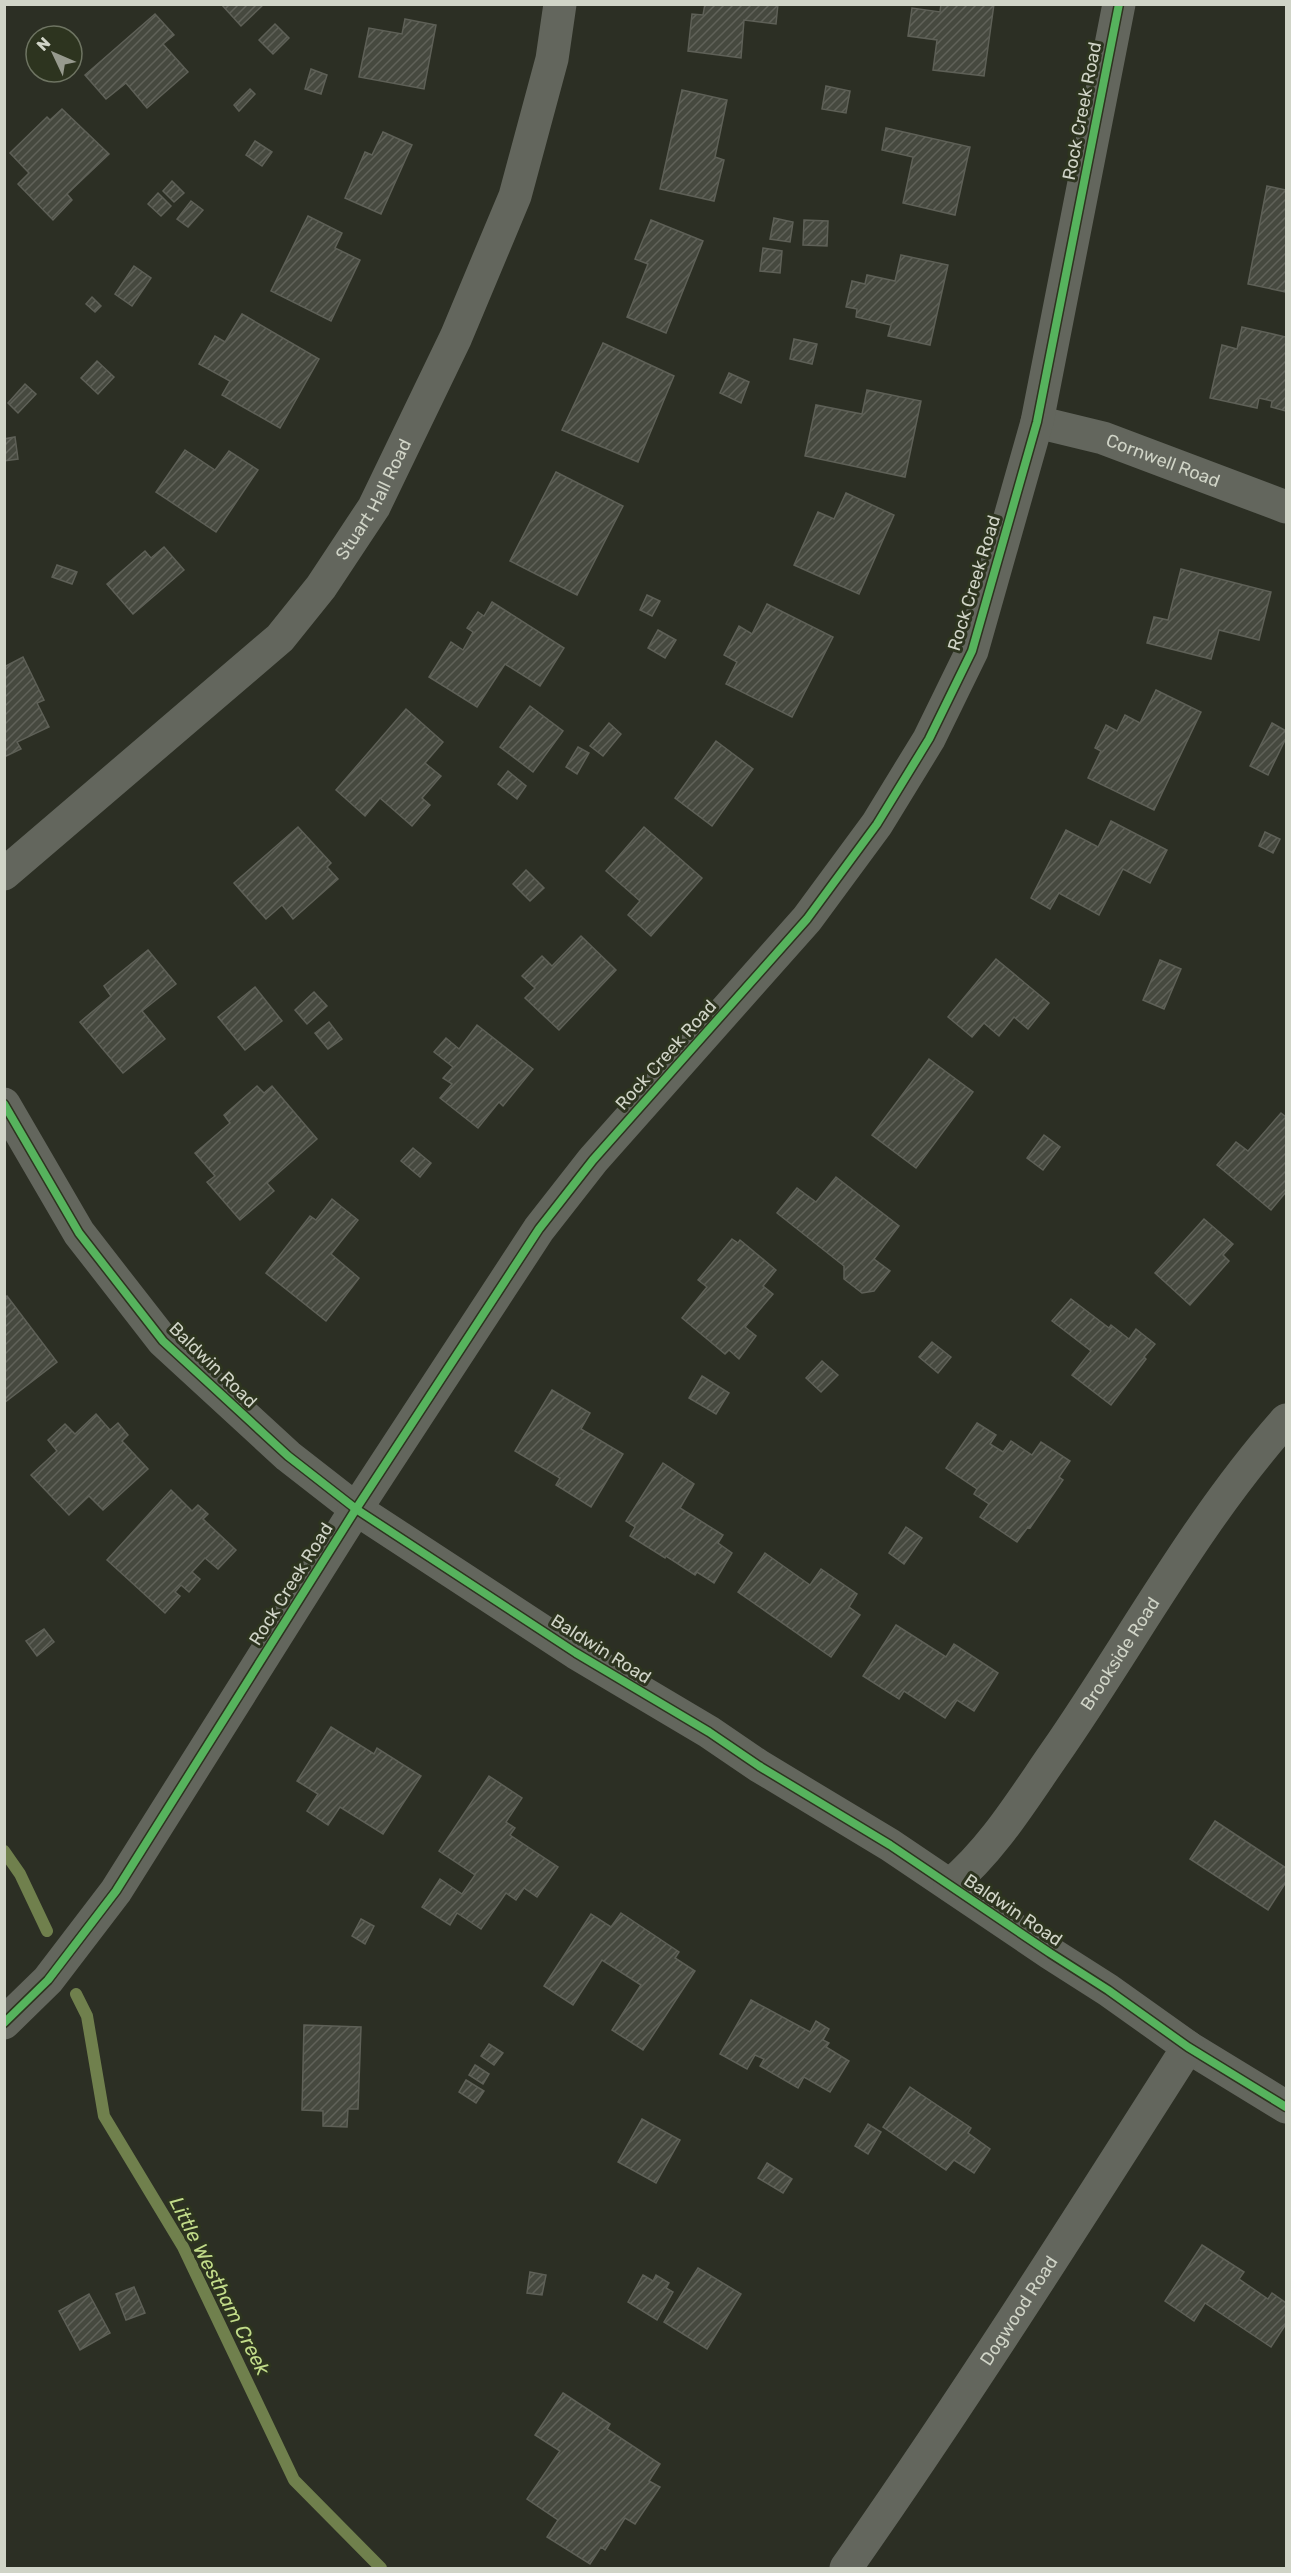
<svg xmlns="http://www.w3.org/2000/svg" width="1291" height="2573" viewBox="0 0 1291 2573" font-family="Rubik,sans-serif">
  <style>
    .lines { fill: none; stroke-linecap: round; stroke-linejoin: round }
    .stream { stroke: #70804d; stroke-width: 12 }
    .building { fill: url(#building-hatch); stroke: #5e6057; stroke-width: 1.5 }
    .minor { stroke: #63665d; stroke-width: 33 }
    .cycleway-casing { stroke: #2d341f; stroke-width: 11 }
    .cycleway { stroke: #56b35d; stroke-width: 8 }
    .labels { text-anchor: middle; stroke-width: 6; stroke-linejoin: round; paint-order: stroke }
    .street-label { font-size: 18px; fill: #d0d4c7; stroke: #2d341f }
    .water-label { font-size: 20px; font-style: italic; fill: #c1db89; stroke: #2d341f }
  </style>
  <defs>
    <pattern id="building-hatch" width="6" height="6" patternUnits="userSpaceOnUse" patternTransform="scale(1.5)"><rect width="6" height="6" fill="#46493f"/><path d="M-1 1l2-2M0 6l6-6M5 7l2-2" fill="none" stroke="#606259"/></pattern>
  </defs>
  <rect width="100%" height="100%" fill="#2c2f24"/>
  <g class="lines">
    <g class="stream">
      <polyline points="4,1851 20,1874 47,1931"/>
      <polyline points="76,1994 87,2016 104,2116 183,2247 294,2480 381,2568"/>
    </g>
  </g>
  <g class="building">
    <polygon points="221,4 264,4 241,26"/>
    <polygon points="705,4 778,4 776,24 744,20 741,58 688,51 692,14 703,15"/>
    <polygon points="941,4 994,4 984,76 933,70 937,40 908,36 912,8 940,12"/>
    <polygon points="155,14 174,35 163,44 188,72 147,108 126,83 106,99 85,75"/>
    <polygon points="405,19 436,25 424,89 359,77 369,28 402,34"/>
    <polygon points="275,24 289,38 273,54 259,40"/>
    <polygon points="311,69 327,75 321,94 305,89"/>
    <polygon points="826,86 850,91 846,113 822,109"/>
    <polygon points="250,89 255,94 239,111 234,105"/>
    <polygon points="682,90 727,100 715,157 724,160 714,201 660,189"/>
    <polygon points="62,109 109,154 67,194 72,200 53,220 18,184 29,173 10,153 47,117 50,120"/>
    <polygon points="886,128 970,147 955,215 903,203 913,157 882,150"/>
    <polygon points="383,132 412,145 381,214 345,198 365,152 372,155"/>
    <polygon points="255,141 272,152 262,166 246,155"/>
    <polygon points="172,181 184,193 174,202 163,191"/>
    <polygon points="1267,186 1286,190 1286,292 1248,284"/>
    <polygon points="158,193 171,206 161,216 148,204"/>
    <polygon points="191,201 203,210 188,227 177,219"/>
    <polygon points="308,216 342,233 335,248 360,260 331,321 271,291"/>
    <polygon points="774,218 793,222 790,242 770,239"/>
    <polygon points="651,220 703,241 666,333 627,317 648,264 635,259"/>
    <polygon points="804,220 828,221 827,246 803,245"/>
    <polygon points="763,248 782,251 780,273 760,271"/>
    <polygon points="901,255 948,265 930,345 888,336 891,325 856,317 857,309 846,307 852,281 865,284 867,275 895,281"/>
    <polygon points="134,266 151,278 132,306 115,294"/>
    <polygon points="92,297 101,306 95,312 86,304"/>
    <polygon points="242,314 319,359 280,428 222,395 230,381 199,364 215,336 225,342"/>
    <polygon points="1242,327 1286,337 1286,411 1271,407 1272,401 1259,398 1257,408 1210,398 1222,345 1237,349"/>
    <polygon points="794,339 817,344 812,364 790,359"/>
    <polygon points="603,343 674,376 638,462 562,430"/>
    <polygon points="97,361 114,377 98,394 81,378"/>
    <polygon points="729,373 749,382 741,403 720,393"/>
    <polygon points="25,384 36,394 18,413 8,403"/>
    <polygon points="867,390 921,401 905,477 805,456 816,405 862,414"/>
    <polygon points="15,437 18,459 4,461 4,439"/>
    <polygon points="185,450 215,470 229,451 258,470 216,532 156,492"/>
    <polygon points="556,472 623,506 577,595 510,561"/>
    <polygon points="846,493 894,515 859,594 794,565 818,512 834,519"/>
    <polygon points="164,547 184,570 133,614 107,584 145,551 151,558"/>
    <polygon points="57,565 77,572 72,584 52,577"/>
    <polygon points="1181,569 1271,592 1259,640 1219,630 1211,659 1147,643 1154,617 1168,620"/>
    <polygon points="647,595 660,601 652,616 640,610"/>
    <polygon points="492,602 564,648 540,686 505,664 477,707 429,677 451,642 463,650 473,632 467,628 478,612 484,616"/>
    <polygon points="767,604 833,637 792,717 726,684 737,662 724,655 739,626 752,634"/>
    <polygon points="658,630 676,640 665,658 648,648"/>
    <polygon points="23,657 44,700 37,703 49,727 17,742 21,749 4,757 4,667"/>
    <polygon points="1156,690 1201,712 1154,810 1088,778 1101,751 1095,748 1106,725 1117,731 1125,715 1140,723"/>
    <polygon points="530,706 563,731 533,772 500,747"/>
    <polygon points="406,709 443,742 425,763 441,776 422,798 430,805 412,826 380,798 365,816 336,790"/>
    <polygon points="609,723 621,734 603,756 590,746"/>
    <polygon points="1272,723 1286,731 1286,738 1268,775 1250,766"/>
    <polygon points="716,741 753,769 712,826 675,798"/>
    <polygon points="578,747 589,753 577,774 566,767"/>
    <polygon points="508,771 526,786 517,799 498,784"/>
    <polygon points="1111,821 1167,850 1150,883 1123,869 1099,915 1059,893 1050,909 1031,898 1066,830 1098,847"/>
    <polygon points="298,827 331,863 327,867 338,879 293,919 282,905 266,919 234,883"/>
    <polygon points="644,827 702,878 651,936 628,915 640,901 606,871"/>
    <polygon points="1265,832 1280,839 1273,853 1259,846"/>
    <polygon points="526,870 544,888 530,901 513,884"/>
    <polygon points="581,936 616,970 559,1030 525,998 535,988 522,976 542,956 552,966"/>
    <polygon points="148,950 176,984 142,1011 165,1039 123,1073 80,1022 111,996 104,986"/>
    <polygon points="996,959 1049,1003 1028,1029 1014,1017 999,1036 984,1023 972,1037 948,1017"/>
    <polygon points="1160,960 1181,969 1164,1009 1143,1000"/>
    <polygon points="255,987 282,1021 245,1050 218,1017"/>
    <polygon points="314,992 327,1006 307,1024 295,1010"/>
    <polygon points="329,1022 342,1039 328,1049 315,1033"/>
    <polygon points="477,1025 533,1069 503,1106 499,1102 478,1128 440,1098 452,1084 443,1078 453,1067 434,1052 446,1038 459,1049"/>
    <polygon points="929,1059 973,1092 916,1168 872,1135"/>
    <polygon points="257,1086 264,1093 272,1086 317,1139 267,1183 274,1191 240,1220 207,1182 215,1176 195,1153 230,1123 224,1115"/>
    <polygon points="1281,1113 1286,1117 1286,1192 1271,1210 1217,1165 1236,1142 1248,1151"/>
    <polygon points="1044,1135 1060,1147 1043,1170 1027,1158"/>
    <polygon points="413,1148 431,1163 420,1177 401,1161"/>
    <polygon points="836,1177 899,1226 874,1259 890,1271 874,1291 862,1293 844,1279 844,1266 777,1213 797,1188 816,1202"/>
    <polygon points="332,1199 358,1220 331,1254 359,1278 326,1321 266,1273 310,1216 316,1220"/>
    <polygon points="1204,1219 1233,1244 1223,1255 1229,1261 1190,1305 1155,1273"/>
    <polygon points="732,1239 738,1243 740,1240 776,1270 763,1286 773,1294 745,1327 756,1336 739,1359 729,1350 725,1354 682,1318 707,1287 698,1280"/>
    <polygon points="7,1296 57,1362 4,1403 4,1299"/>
    <polygon points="1071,1299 1109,1328 1111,1325 1129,1339 1136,1329 1155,1344 1144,1357 1146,1359 1111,1405 1072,1375 1091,1351 1052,1321"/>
    <polygon points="932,1342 951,1357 938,1373 919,1357"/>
    <polygon points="822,1361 838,1375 821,1392 806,1378"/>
    <polygon points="702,1376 729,1393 716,1414 689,1398"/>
    <polygon points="552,1390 590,1413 581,1429 623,1454 591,1507 556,1485 560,1478 515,1451"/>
    <polygon points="96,1414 110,1430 118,1423 128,1435 122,1441 148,1469 103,1510 89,1496 69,1515 31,1475 57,1451 48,1440 65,1424 75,1434"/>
    <polygon points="977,1423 996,1435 990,1444 1003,1452 1011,1441 1032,1455 1041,1442 1070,1461 1059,1477 1063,1480 1030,1528 1028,1527 1017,1542 980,1517 989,1504 974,1494 977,1489 946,1468"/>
    <polygon points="663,1463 694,1484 680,1508 723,1535 718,1543 732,1553 714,1583 697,1572 695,1575 666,1556 665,1558 630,1536 635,1527 626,1521"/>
    <polygon points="171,1490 192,1511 198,1505 208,1514 203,1519 236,1550 218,1569 205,1558 192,1572 200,1579 189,1592 181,1585 175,1592 180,1596 165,1613 107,1560"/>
    <polygon points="906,1527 922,1538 904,1564 889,1553"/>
    <polygon points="765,1553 810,1585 821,1569 857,1594 849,1607 860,1615 831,1657 738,1592"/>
    <polygon points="896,1625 946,1657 954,1644 998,1673 974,1711 957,1700 945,1718 904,1691 899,1699 863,1676"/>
    <polygon points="44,1629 54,1642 37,1656 26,1641"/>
    <polygon points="331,1727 374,1754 377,1748 421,1776 383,1834 340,1807 328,1825 307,1811 318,1794 297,1781"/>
    <polygon points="489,1776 522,1798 506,1822 515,1828 510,1835 558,1867 537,1897 524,1888 516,1900 506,1893 481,1929 457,1913 450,1925 422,1907 440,1879 462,1894 475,1875 439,1851"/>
    <polygon points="1215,1821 1286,1868 1286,1882 1268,1910 1190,1859"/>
    <polygon points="621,1913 679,1952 675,1958 695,1971 643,2050 612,2030 641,1985 602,1960 573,2005 544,1986 591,1914 611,1927"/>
    <polygon points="361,1919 374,1926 365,1944 352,1936"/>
    <polygon points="751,2000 810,2032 816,2021 829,2029 823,2040 829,2043 826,2047 849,2061 830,2092 804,2077 798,2088 760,2066 764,2059 755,2055 747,2069 720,2054"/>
    <polygon points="304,2025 361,2027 358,2109 348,2109 347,2127 323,2126 323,2111 302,2110"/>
    <polygon points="489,2044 503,2053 494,2065 481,2056"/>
    <polygon points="475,2065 489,2074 483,2084 469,2075"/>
    <polygon points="466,2080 484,2091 476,2103 459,2092"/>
    <polygon points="910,2087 971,2128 968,2133 990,2149 974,2173 954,2160 946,2170 883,2127"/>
    <polygon points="642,2119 680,2140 656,2183 618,2162"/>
    <polygon points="868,2124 881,2132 868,2154 855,2146"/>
    <polygon points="767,2163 792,2179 783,2193 758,2178"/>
    <polygon points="1202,2245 1244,2272 1239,2279 1268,2299 1272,2293 1286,2303 1286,2324 1271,2347 1205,2303 1194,2321 1165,2301"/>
    <polygon points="698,2268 741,2294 707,2349 664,2322"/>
    <polygon points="530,2272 546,2275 542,2295 527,2293"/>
    <polygon points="643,2275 653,2281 656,2275 669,2283 666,2288 673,2292 657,2320 628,2302"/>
    <polygon points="134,2287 145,2313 126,2320 116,2294"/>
    <polygon points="89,2294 110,2333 80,2350 59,2311"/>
    <polygon points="563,2393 610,2424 607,2429 660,2464 649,2481 660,2487 635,2524 625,2518 605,2550 601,2547 590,2564 547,2537 558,2520 527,2499 560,2451 535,2435"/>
  </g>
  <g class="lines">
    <g class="minor">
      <path id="s1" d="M1037,422L1103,438L1286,507"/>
      <path id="s2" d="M4,874L280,638L321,587L374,507L456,337L515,196L552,59L560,4"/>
      <polyline points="4,1104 79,1233 163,1341 288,1456 356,1509 576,1653 709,1732 759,1766 890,1845 1050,1953 1108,1990 1188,2047 1286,2107"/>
      <path id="s3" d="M950,1885C993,1849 1023,1799 1055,1753C1132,1642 1196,1521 1286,1420"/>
      <polyline points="4,2023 48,1980 116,1891 356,1509 539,1229 593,1160 807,919 877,824 929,739 972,651 1037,422 1119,4"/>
      <path id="s4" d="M846,2568C965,2398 1076,2223 1188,2047"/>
    </g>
    <g class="cycleway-casing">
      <g id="cycleway">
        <polyline points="4,1104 79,1233 163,1341 288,1456 356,1509 576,1653 709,1732 759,1766 890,1845 1050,1953 1108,1990 1188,2047 1286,2107"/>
        <polyline points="4,2023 48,1980 116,1891 356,1509 539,1229 593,1160 807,919 877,824 929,739 972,651 1037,422 1119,4"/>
      </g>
    </g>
    <use href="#cycleway" class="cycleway"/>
  </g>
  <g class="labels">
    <g class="street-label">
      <text transform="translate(1082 111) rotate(-79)" y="6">Rock Creek Road</text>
      <text dy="6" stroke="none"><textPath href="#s1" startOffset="132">Cornwell Road</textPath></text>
      <text dy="6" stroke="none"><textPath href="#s2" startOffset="531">Stuart Hall Road</textPath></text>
      <text transform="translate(974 583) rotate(-73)" y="6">Rock Creek Road</text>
      <text transform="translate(666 1055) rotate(-48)" y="6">Rock Creek Road</text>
      <text transform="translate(213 1365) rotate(44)" y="6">Baldwin Road</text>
      <text transform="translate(291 1584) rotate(-58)" y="6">Rock Creek Road</text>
      <text transform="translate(601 1649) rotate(32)" y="6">Baldwin Road</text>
      <text dy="6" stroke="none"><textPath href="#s3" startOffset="288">Brookside Road</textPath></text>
      <text transform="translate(1013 1910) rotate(34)" y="6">Baldwin Road</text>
      <text dy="6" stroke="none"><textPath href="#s4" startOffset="310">Dogwood Road</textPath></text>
    </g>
    <g class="water-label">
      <text transform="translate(220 2286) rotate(63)" y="7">Little Westham Creek</text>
    </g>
  </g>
  <rect width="1291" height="2573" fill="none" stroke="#d0d4c7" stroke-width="12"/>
  <g transform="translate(54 54) rotate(314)"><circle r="28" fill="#2d341f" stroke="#6e7462" stroke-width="1.5"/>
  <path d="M0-4.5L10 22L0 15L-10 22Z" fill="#979a8e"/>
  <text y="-9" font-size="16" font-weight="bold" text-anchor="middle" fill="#d0d4c7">N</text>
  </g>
</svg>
